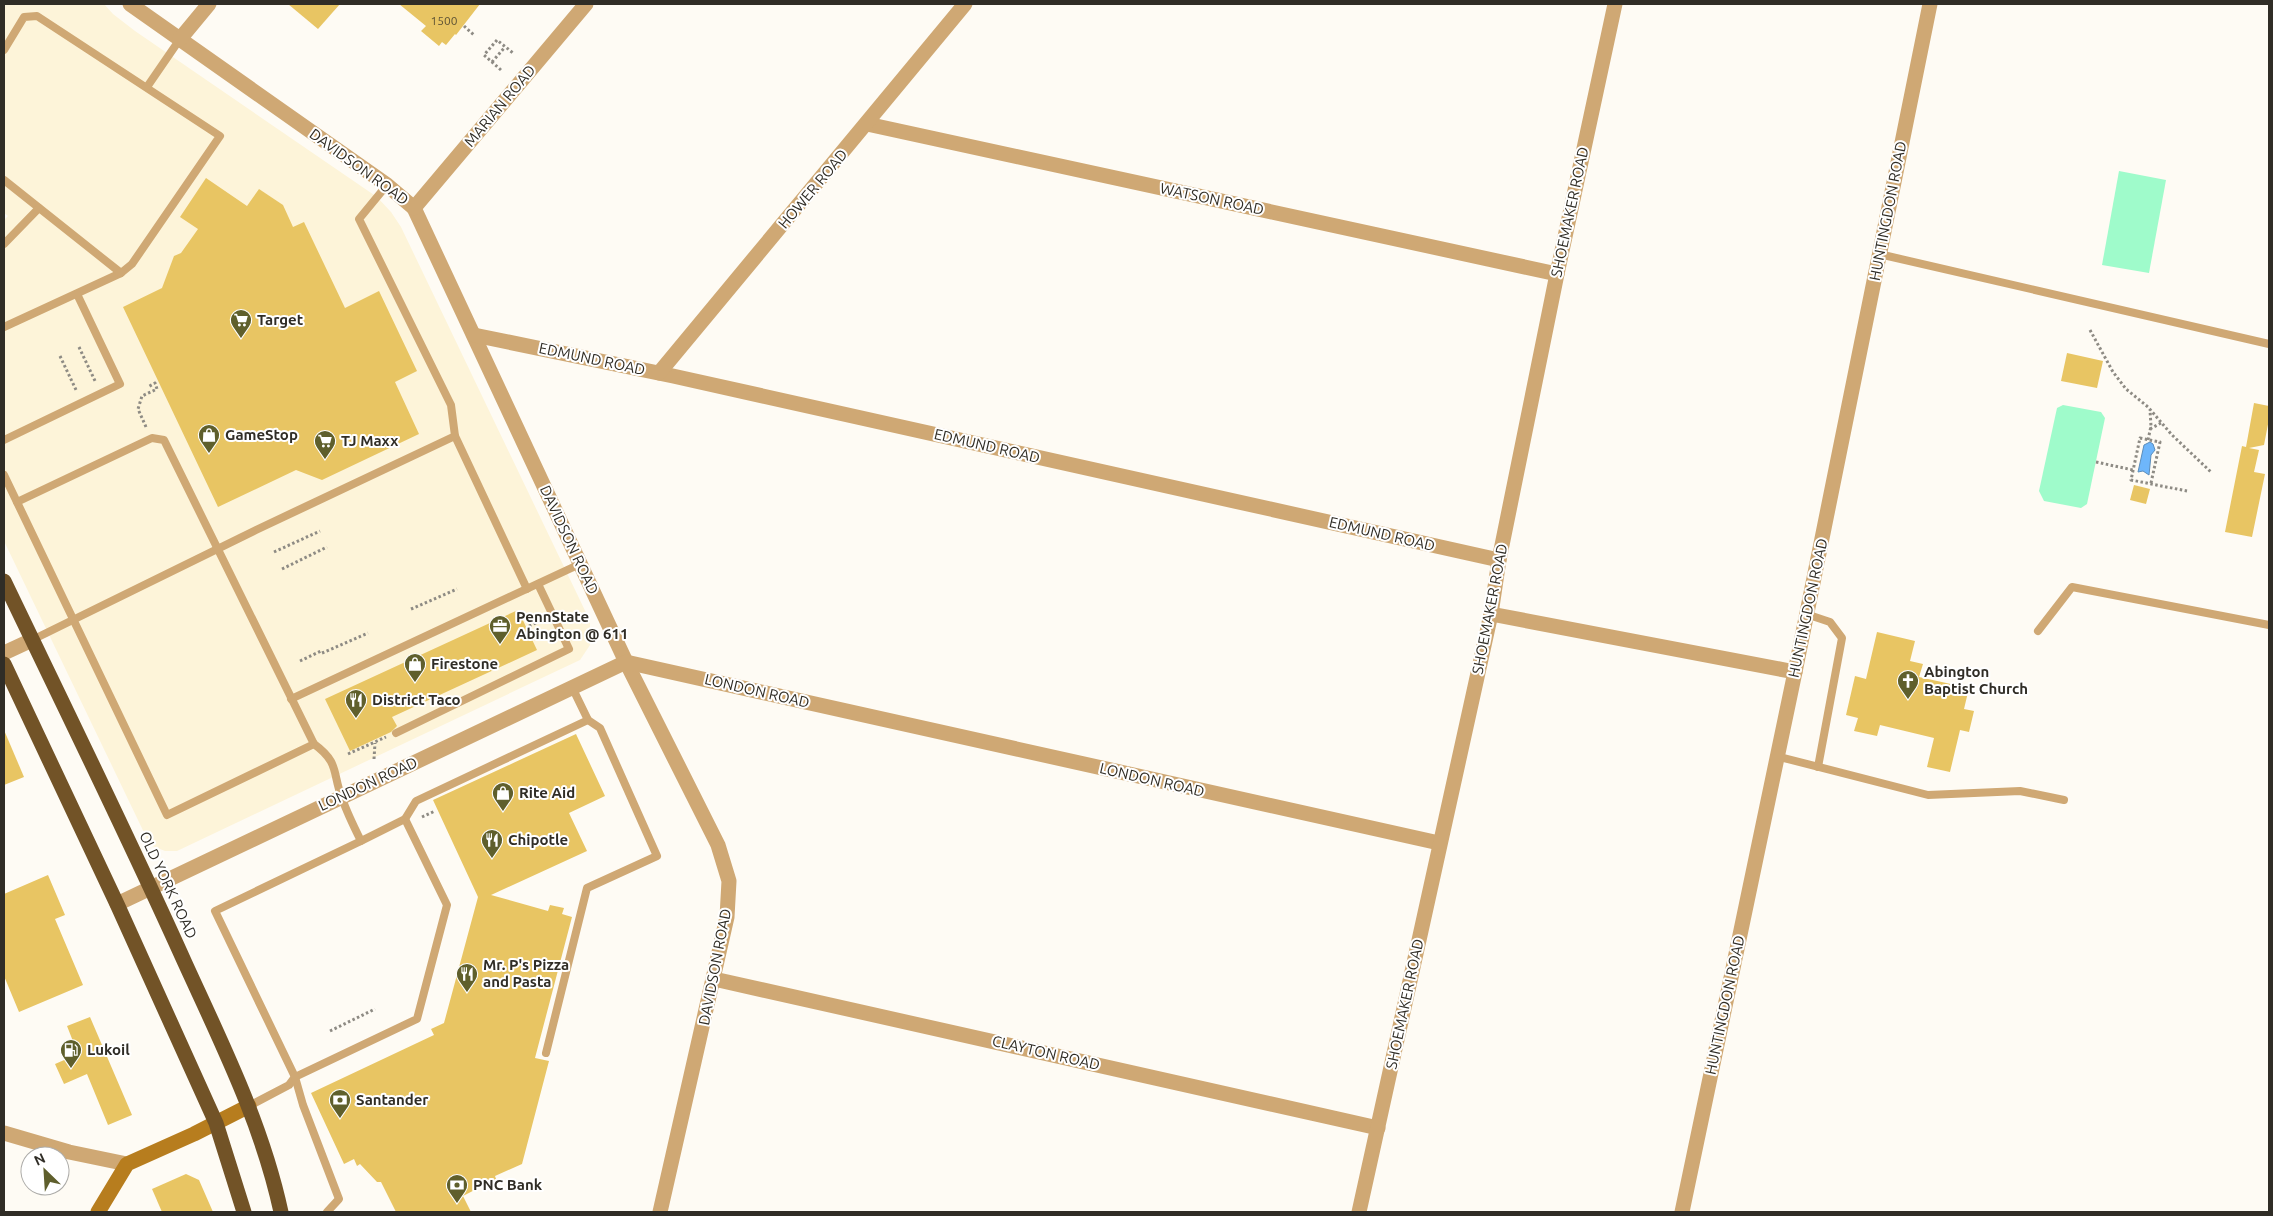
<svg xmlns="http://www.w3.org/2000/svg" width="2273" height="1216" viewBox="0 0 2273 1216" font-family="Ubuntu,sans-serif">
  <style>
    .built { fill: #fdf4d9 }
    .green { fill: #9ffbcb }
    .water { fill: #6eb6fb; stroke: #5b8dbb }
    .building { fill: #e8c563 }
    .lines { fill: none; stroke-linecap: round; stroke-linejoin: round }
    .path { stroke: #8e8b84; stroke-width: 3; stroke-dasharray: 2.5 2.5; stroke-linecap: butt }
    .lane { stroke: #cfa874; stroke-width: 8 }
    .street { stroke: #cfa874; stroke-width: 15 }
    .secondary { stroke: #b77d1e; stroke-width: 15 }
    .highway { stroke: #725327; stroke-width: 15 }
    .labels { text-anchor: middle; stroke-width: 4; stroke-linejoin: round; paint-order: stroke }
    .number-label { font-size: 12px; fill: #5e5335 }
    .street-label { font-size: 15px; fill: #302d26; stroke: #fff }
    .poi-label { font-size: 15px; font-weight: bold; fill: #302d26; stroke: #fff; text-anchor: start }
  </style>
  <rect width="100%" height="100%" fill="#fefbf4"/>
  <polygon class="built" points="4,4 104,4 113,14 135,31 377,197 391,212 401,227 590,621 590,645 580,660 177,851 165,851 150,845 4,541 4,220 8,216 4,213"/>
  <g class="green">
    <polygon points="2119,171 2166,180 2149,273 2102,265"/>
    <polygon points="2063,405 2101,412 2105,418 2087,504 2081,508 2044,501 2039,491 2057,408"/>
  </g>
  <polygon class="water" points="2150,442 2153,444 2155,450 2151,455 2149,475 2143,471 2138,472 2144,445"/>
  <g class="building">
    <polygon points="288,4 340,4 318,29"/>
    <polygon points="399,4 480,4 456,35 455,34 446,45 442,42 439,46 421,31 426,26"/>
    <polygon points="206,178 247,206 259,189 283,205 293,227 304,222 345,308 379,291 417,371 395,382 419,434 322,480 296,470 218,507 123,307 162,288 174,256 181,253 198,229 180,217"/>
    <polygon points="2067,353 2103,361 2097,388 2061,381"/>
    <polygon points="2254,403 2269,406 2269,419 2264,445 2249,448 2259,450 2254,472 2265,474 2252,537 2225,532 2242,446 2246,447"/>
    <polygon points="2134,485 2150,489 2146,504 2130,500"/>
    <polygon points="518,610 537,650 392,717 397,726 391,732 350,751 325,699"/>
    <polygon points="1877,632 1915,641 1910,661 1923,664 1919,677 1969,688 1964,709 1974,711 1969,732 1960,730 1950,772 1927,767 1934,738 1880,725 1877,736 1854,731 1858,718 1846,715 1855,676 1866,679"/>
    <polygon points="4,730 24,777 4,785"/>
    <polygon points="576,734 605,796 569,813 587,851 491,895 548,911 550,905 564,908 562,914 572,917 535,1058 549,1061 522,1164 495,1176 496,1179 463,1196 471,1212 396,1212 381,1182 377,1182 360,1164 357,1166 354,1159 344,1164 311,1093 434,1035 431,1029 444,1023 478,897 433,800"/>
    <polygon points="48,875 65,915 55,919 83,985 19,1012 4,976 4,894"/>
    <polygon points="90,1017 132,1115 108,1125 87,1074 64,1084 55,1064 78,1054 67,1026"/>
    <polygon points="186,1174 199,1180 213,1212 162,1212 152,1189"/>
  </g>
  <g class="lines">
    <g class="path">
      <polyline points="464,26 475,36"/>
      <polyline points="492,62 505,47"/>
      <polyline points="501,70 484,55 497,40 513,53"/>
      <polyline points="2090,330 2113,372 2126,389 2148,407 2172,435 2212,473"/>
      <polyline points="79,347 96,383"/>
      <polyline points="60,356 77,392"/>
      <polyline points="146,427 138,409 142,396 157,389 155,383 148,387"/>
      <polyline points="2150,429 2161,423"/>
      <polyline points="2148,440 2151,426 2150,410"/>
      <polyline points="2096,462 2133,470"/>
      <polyline points="2151,483 2160,442 2140,438 2131,480 2187,491"/>
      <polyline points="274,552 320,531"/>
      <polyline points="282,569 327,547"/>
      <polyline points="411,609 457,589"/>
      <polyline points="529,626 542,620"/>
      <polyline points="322,653 368,633"/>
      <polyline points="300,661 321,651"/>
      <polyline points="348,754 386,737"/>
      <polyline points="374,759 375,743"/>
      <polyline points="422,817 435,811"/>
      <polyline points="330,1031 375,1009"/>
    </g>
    <g class="lane">
      <polyline points="4,50 24,17 37,16 220,136 132,264 121,273 4,327"/>
      <polyline points="147,87 180,39"/>
      <polyline points="4,180 121,273"/>
      <polyline points="4,244 39,208"/>
      <polyline points="1879,254 2269,344"/>
      <polyline points="455,436 527,589"/>
      <polyline points="4,440 120,384 77,294"/>
      <polyline points="4,475 167,815 314,744"/>
      <path d="M17,502L152,438L164,440L314,744C340,763 332,773 342,798C347,813 354,827 361,841L405,819L447,905L417,1019L295,1077L289,1085L249,1106"/>
      <polyline points="1806,614 1830,622 1842,638 1818,767"/>
      <polyline points="2038,631 2072,587 2269,625"/>
      <polyline points="32,640 256,530 455,436 451,405 359,219 387,185"/>
      <polyline points="291,699 580,564"/>
      <polyline points="396,733 569,649 538,584"/>
      <polyline points="1776,756 1928,795 2020,791 2064,800"/>
      <polyline points="405,819 416,801 588,720"/>
      <polyline points="546,1053 587,888 657,856 600,728 588,720 572,687"/>
      <polyline points="327,1212 339,1199 303,1105 295,1077 215,911 361,841"/>
    </g>
    <g class="street">
      <polyline points="130,4 387,185 414,208 626,662 718,845 729,881 727,917 660,1212"/>
      <polyline points="180,39 209,4"/>
      <polyline points="867,124 1557,274"/>
      <polyline points="414,208 586,4"/>
      <polyline points="474,335 673,376 1499,560"/>
      <polyline points="659,373 965,4"/>
      <polyline points="1491,614 1795,672"/>
      <polyline points="4,653 32,640"/>
      <polyline points="117,904 626,662 1439,843"/>
      <polyline points="714,979 1378,1128"/>
      <polyline points="4,1133 69,1152 127,1164"/>
      <polyline points="1359,1212 1491,614 1499,560 1557,274 1615,4"/>
      <polyline points="1682,1212 1795,672 1930,4"/>
    </g>
    <polyline class="secondary" points="98,1212 127,1164 194,1134 249,1106"/>
    <g class="highway">
      <path d="M4,581C65,708 127,834 185,963C222,1044 262,1124 281,1212"/>
      <polyline points="4,664 117,904 216,1123 244,1212"/>
    </g>
  </g>
  <defs>
    <g id="supermarket-pin" transform="scale(1.125)"><path d="M0 17L-7.5 6A9.5 9.5 0 1 1 7.5 6Z" fill="#5f5f2c" stroke="#fff"/><path d="M-6-5.5h2.5l.6 2H6L4.5 2H-2.5L-4.4-4H-6ZM-1.5 3.2a1.3 1.3 0 1 0 .1 0ZM3 3.2a1.3 1.3 0 1 0 .1 0Z" fill="#fff"/></g>
    <g id="shop-pin" transform="scale(1.125)"><path d="M0 17L-7.5 6A9.5 9.5 0 1 1 7.5 6Z" fill="#5f5f2c" stroke="#fff"/><path d="M-5-2.5h2.3a2.7 3.5 0 0 1 5.4 0H5L5.5 6h-11ZM-1.5-2.5h3a1.5 2.3 0 0 0-3 0Z" fill="#fff"/></g>
    <g id="office-pin" transform="scale(1.125)"><path d="M0 17L-7.5 6A9.5 9.5 0 1 1 7.5 6Z" fill="#5f5f2c" stroke="#fff"/><path d="M-6-3h4V-5.5h4V-3h4V5H-6ZM-1-4.5V-3h2v-1.5ZM-6 0V1H6V0Z" fill="#fff"/></g>
    <g id="church-pin" transform="scale(1.125)"><path d="M0 17L-7.5 6A9.5 9.5 0 1 1 7.5 6Z" fill="#5f5f2c" stroke="#fff"/><path d="M-1.2-6h2.4v3.5h3.3v2.4h-3.3V6h-2.4V-.1h-3.3v-2.4h3.3Z" fill="#fff"/></g>
    <g id="restaurant-pin" transform="scale(1.125)"><path d="M0 17L-7.5 6A9.5 9.5 0 1 1 7.5 6Z" fill="#5f5f2c" stroke="#fff"/><path d="M-5-6h1v4h1v-4h1v4h1v-4h1v5L-1.5 .5V6h-2V.5L-5-1ZM5-6V6H3V1.5H1.5Q1.5-4 5-6Z" fill="#fff"/></g>
    <g id="fuel-pin" transform="scale(1.125)"><path d="M0 17L-7.5 6A9.5 9.5 0 1 1 7.5 6Z" fill="#5f5f2c" stroke="#fff"/><path d="M-5.5-6h7V0h2V4h1.3V-2.5L3-4.5l.8-.8L6-3V5H2.5V1h-1V6h-7ZM-4.2-4.7v3.2H.2V-4.7Z" fill="#fff"/></g>
    <g id="bank-pin" transform="scale(1.125)"><path d="M0 17L-7.5 6A9.5 9.5 0 1 1 7.5 6Z" fill="#5f5f2c" stroke="#fff"/><path d="M-6-4H6V4H-6ZM0-2.3a2.3 2.3 0 1 0 0 4.6a2.3 2.3 0 1 0 0-4.6Z" fill="#fff"/></g>
  </defs>
  <g fill-rule="evenodd">
    <use href="#supermarket-pin" x="241" y="320"/>
    <use href="#shop-pin" x="209" y="435"/>
    <use href="#supermarket-pin" x="325" y="441"/>
    <use href="#office-pin" x="500" y="626"/>
    <use href="#shop-pin" x="415" y="664"/>
    <use href="#church-pin" x="1908" y="681"/>
    <use href="#restaurant-pin" x="356" y="700"/>
    <use href="#shop-pin" x="503" y="793"/>
    <use href="#restaurant-pin" x="492" y="840"/>
    <use href="#restaurant-pin" x="467" y="974"/>
    <use href="#fuel-pin" x="71" y="1050"/>
    <use href="#bank-pin" x="340" y="1100"/>
    <use href="#bank-pin" x="457" y="1185"/>
  </g>
  <g class="labels">
    <g class="number-label">
      <text x="444" y="25">1500</text>
    </g>
    <g class="street-label">
      <text transform="translate(500 106) rotate(-50)" y="5">MARIAN ROAD</text>
      <text transform="translate(359 167) rotate(36)" y="5">DAVIDSON ROAD</text>
      <text transform="translate(813 189) rotate(-50)" y="5">HOWER ROAD</text>
      <text transform="translate(1212 199) rotate(12)" y="5">WATSON ROAD</text>
      <text transform="translate(1888 211) rotate(-79)" y="5">HUNTINGDON ROAD</text>
      <text transform="translate(1570 212) rotate(-78)" y="5">SHOEMAKER ROAD</text>
      <text transform="translate(592 359) rotate(12)" y="5">EDMUND ROAD</text>
      <text transform="translate(987 446) rotate(13)" y="5">EDMUND ROAD</text>
      <text transform="translate(1382 534) rotate(13)" y="5">EDMUND ROAD</text>
      <text transform="translate(569 540) rotate(65)" y="5">DAVIDSON ROAD</text>
      <text transform="translate(1808 608) rotate(-78)" y="5">HUNTINGDON ROAD</text>
      <text transform="translate(1490 609) rotate(-79)" y="5">SHOEMAKER ROAD</text>
      <text transform="translate(757 691) rotate(13)" y="5">LONDON ROAD</text>
      <text transform="translate(1152 780) rotate(13)" y="5">LONDON ROAD</text>
      <text transform="translate(368 784) rotate(-25)" y="5">LONDON ROAD</text>
      <text transform="translate(168 885) rotate(65)" y="5">OLD YORK ROAD</text>
      <text transform="translate(715 967) rotate(-79)" y="5">DAVIDSON ROAD</text>
      <text transform="translate(1405 1004) rotate(-78)" y="5">SHOEMAKER ROAD</text>
      <text transform="translate(1725 1005) rotate(-78)" y="5">HUNTINGDON ROAD</text>
      <text transform="translate(1046 1053) rotate(13)" y="5">CLAYTON ROAD</text>
    </g>
    <g class="poi-label">
      <text x="257" y="325">Target</text>
      <text x="225" y="440">GameStop</text>
      <text x="341" y="446">TJ Maxx</text>
      <text x="516" y="622">PennState<tspan x="516" dy="17">Abington @ 611</tspan></text>
      <text x="431" y="669">Firestone</text>
      <text x="1924" y="677">Abington<tspan x="1924" dy="17">Baptist Church</tspan></text>
      <text x="372" y="705">District Taco</text>
      <text x="519" y="798">Rite Aid</text>
      <text x="508" y="845">Chipotle</text>
      <text x="483" y="970">Mr. P's Pizza<tspan x="483" dy="17">and Pasta</tspan></text>
      <text x="87" y="1055">Lukoil</text>
      <text x="356" y="1105">Santander</text>
      <text x="473" y="1190">PNC Bank</text>
    </g>
  </g>
  <rect width="2273" height="1216" fill="none" stroke="#302d26" stroke-width="10"/>
  <g transform="translate(45 1171) rotate(335)"><circle r="24" fill="#ffffff" stroke="#acaba8"/>
  <path d="M0-4L9 19L0 12L-9 19Z" fill="#5f5f2c"/>
  <text y="-8" font-size="14" font-weight="bold" text-anchor="middle" fill="#302d26">N</text>
  </g>
</svg>
